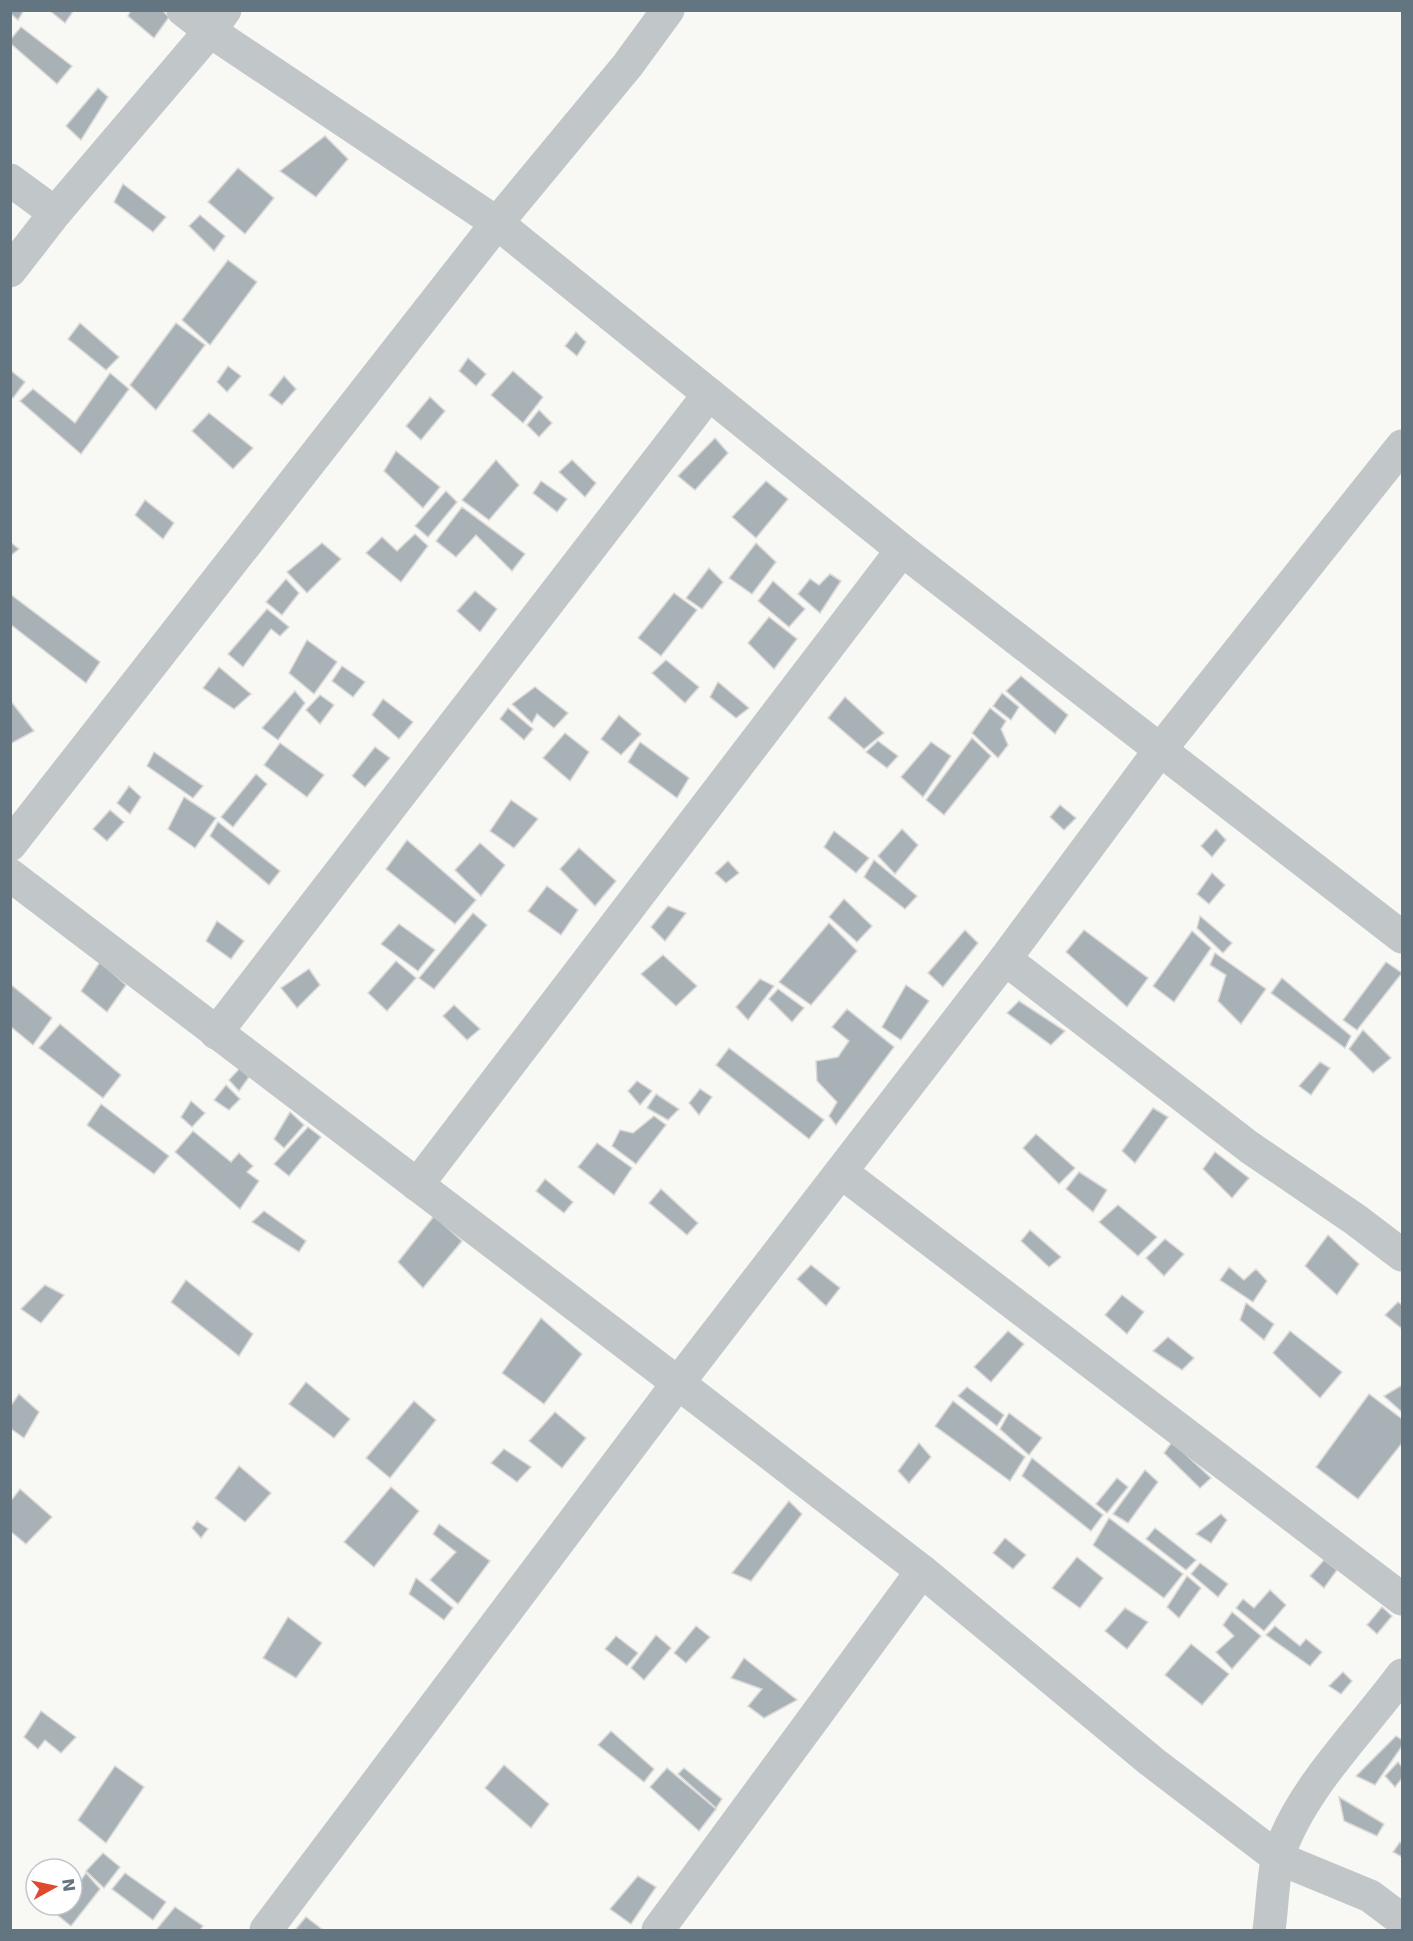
<svg xmlns="http://www.w3.org/2000/svg" width="1413" height="1941" viewBox="0 0 1413 1941" font-family="'DejaVu Sans',sans-serif">
  <style>
    .building { fill: #a8b1b6; stroke: #dad9d7; stroke-width: 1.5 }
    .lines { fill: none; stroke-linecap: round; stroke-linejoin: round }
    .minor { stroke: #c1c6c9; stroke-width: 33 }
  </style>
  <rect width="100%" height="100%" fill="#f8f8f5"/>
  <g class="building">
    <polygon points="10,10 24,10 18,20 10,13"/>
    <polygon points="49,10 74,10 65,23"/>
    <polygon points="131,10 162,10 169,17 154,38 128,16"/>
    <polygon points="21,27 72,66 57,84 10,43 10,40"/>
    <polygon points="98,88 108,97 81,140 66,126"/>
    <polygon points="325,136 348,159 316,197 280,171"/>
    <polygon points="238,168 274,198 245,234 208,202"/>
    <polygon points="123,184 166,217 153,232 114,202"/>
    <polygon points="200,215 225,236 214,251 189,226"/>
    <polygon points="228,260 257,282 210,345 182,320"/>
    <polygon points="80,323 119,357 106,370 68,339"/>
    <polygon points="176,323 205,345 156,410 130,385"/>
    <polygon points="576,332 586,342 577,356 565,346"/>
    <polygon points="468,358 486,374 476,386 459,371"/>
    <polygon points="228,366 241,376 227,392 217,382"/>
    <polygon points="10,370 25,382 13,398 10,396"/>
    <polygon points="513,371 543,397 523,423 491,395"/>
    <polygon points="110,373 129,389 81,454 20,401 33,389 75,423"/>
    <polygon points="284,376 296,389 282,405 269,395"/>
    <polygon points="430,397 445,411 421,440 406,426"/>
    <polygon points="539,410 552,423 539,437 527,425"/>
    <polygon points="209,413 253,448 233,469 192,431"/>
    <polygon points="715,438 728,453 695,490 678,476"/>
    <polygon points="396,451 440,487 423,508 384,471"/>
    <polygon points="496,460 519,485 489,520 462,500"/>
    <polygon points="572,460 596,483 585,497 559,472"/>
    <polygon points="541,481 567,499 557,512 533,493"/>
    <polygon points="766,481 788,499 756,538 732,517"/>
    <polygon points="446,491 457,502 428,537 415,526"/>
    <polygon points="145,500 174,523 163,539 135,515"/>
    <polygon points="462,507 525,554 512,571 476,535 456,557 436,541"/>
    <polygon points="415,534 428,546 401,582 366,553 382,537 397,551"/>
    <polygon points="10,542 19,549 10,556"/>
    <polygon points="322,543 341,559 307,593 287,572"/>
    <polygon points="756,543 776,562 752,594 729,578"/>
    <polygon points="709,568 723,582 702,609 686,598"/>
    <polygon points="830,574 841,581 820,613 798,594 810,579 819,585"/>
    <polygon points="286,579 299,593 282,615 266,602"/>
    <polygon points="773,581 805,609 789,627 758,601"/>
    <polygon points="475,591 497,609 480,632 457,611"/>
    <polygon points="674,593 697,610 661,656 638,638"/>
    <polygon points="10,594 100,662 86,683 10,624"/>
    <polygon points="267,609 289,627 280,636 271,629 243,667 228,654"/>
    <polygon points="769,617 797,639 774,669 748,643"/>
    <polygon points="307,640 337,662 314,694 289,673"/>
    <polygon points="666,660 699,687 685,703 652,673"/>
    <polygon points="342,666 365,682 353,697 332,681"/>
    <polygon points="219,667 251,694 234,709 203,688"/>
    <polygon points="1021,676 1068,715 1055,734 1006,691"/>
    <polygon points="718,682 749,708 736,718 710,697"/>
    <polygon points="535,687 568,713 554,728 537,714 532,723 512,704"/>
    <polygon points="295,691 305,703 278,740 262,728"/>
    <polygon points="1002,693 1019,707 1011,720 993,706"/>
    <polygon points="320,695 334,705 320,724 306,710"/>
    <polygon points="845,697 884,733 864,749 828,718"/>
    <polygon points="383,699 413,722 399,739 372,715"/>
    <polygon points="10,700 34,731 10,744"/>
    <polygon points="508,708 533,729 524,740 500,719"/>
    <polygon points="990,708 1006,721 1001,729 1008,745 998,758 972,733"/>
    <polygon points="619,715 641,734 621,755 601,739"/>
    <polygon points="565,733 589,752 570,781 543,758"/>
    <polygon points="972,738 991,756 944,815 926,800"/>
    <polygon points="878,741 898,756 887,768 866,752"/>
    <polygon points="640,742 689,778 677,798 628,762"/>
    <polygon points="931,742 951,756 923,797 901,777"/>
    <polygon points="280,743 324,775 307,797 264,765"/>
    <polygon points="375,747 390,758 365,787 352,776"/>
    <polygon points="154,752 203,786 193,798 147,766"/>
    <polygon points="256,774 267,784 233,827 221,817"/>
    <polygon points="129,786 141,797 130,814 117,803"/>
    <polygon points="184,797 216,818 195,848 168,829"/>
    <polygon points="511,800 538,819 514,848 490,831"/>
    <polygon points="1060,805 1076,818 1064,830 1050,817"/>
    <polygon points="110,810 124,822 107,841 93,829"/>
    <polygon points="218,822 280,871 269,885 210,836"/>
    <polygon points="902,829 918,845 895,874 878,856"/>
    <polygon points="1216,829 1226,840 1212,857 1201,846"/>
    <polygon points="834,831 869,858 856,873 824,847"/>
    <polygon points="407,840 476,900 455,924 386,869"/>
    <polygon points="480,843 505,865 481,896 455,870"/>
    <polygon points="579,848 616,881 595,906 560,869"/>
    <polygon points="874,860 917,896 905,909 864,877"/>
    <polygon points="728,861 739,873 726,883 715,873"/>
    <polygon points="1212,873 1225,885 1209,904 1197,894"/>
    <polygon points="547,886 578,910 561,935 528,911"/>
    <polygon points="844,899 872,926 857,942 829,917"/>
    <polygon points="668,906 686,913 665,941 651,927"/>
    <polygon points="473,913 487,925 434,989 419,978"/>
    <polygon points="1200,916 1232,943 1223,953 1197,928"/>
    <polygon points="217,921 244,941 231,959 206,941"/>
    <polygon points="829,923 857,951 811,1005 779,982"/>
    <polygon points="399,924 435,950 418,971 381,944"/>
    <polygon points="965,930 978,943 943,987 928,973"/>
    <polygon points="1084,930 1148,978 1127,1007 1066,952"/>
    <polygon points="1192,931 1211,948 1174,1002 1153,986"/>
    <polygon points="1215,953 1266,989 1241,1024 1218,1001 1226,975 1210,965"/>
    <polygon points="663,955 697,986 676,1006 641,974"/>
    <polygon points="396,961 416,978 387,1011 368,993"/>
    <polygon points="100,962 126,985 107,1012 81,991"/>
    <polygon points="1386,962 1402,973 1357,1030 1343,1020"/>
    <polygon points="309,969 320,985 297,1008 281,988"/>
    <polygon points="1282,978 1351,1036 1345,1048 1271,993"/>
    <polygon points="760,979 774,986 748,1020 736,1007"/>
    <polygon points="10,984 52,1018 33,1045 10,1026"/>
    <polygon points="906,985 929,1001 901,1040 882,1027"/>
    <polygon points="778,989 804,1008 792,1022 769,999"/>
    <polygon points="1019,1001 1065,1031 1051,1045 1007,1013"/>
    <polygon points="454,1005 480,1029 467,1040 443,1016"/>
    <polygon points="847,1009 894,1047 836,1125 829,1116 837,1102 817,1081 816,1061 838,1057 849,1041 832,1027"/>
    <polygon points="60,1024 121,1075 103,1098 39,1048"/>
    <polygon points="1363,1030 1391,1058 1373,1073 1349,1049"/>
    <polygon points="729,1048 824,1120 809,1139 716,1065"/>
    <polygon points="1320,1062 1330,1068 1311,1095 1299,1086"/>
    <polygon points="240,1068 249,1077 239,1091 229,1080"/>
    <polygon points="637,1081 652,1091 640,1105 628,1091"/>
    <polygon points="226,1085 240,1099 229,1110 214,1100"/>
    <polygon points="700,1089 712,1097 699,1115 689,1103"/>
    <polygon points="656,1094 679,1109 668,1120 647,1108"/>
    <polygon points="191,1101 205,1113 192,1127 181,1117"/>
    <polygon points="101,1104 169,1156 154,1174 87,1125"/>
    <polygon points="1153,1108 1168,1117 1135,1163 1122,1151"/>
    <polygon points="290,1112 304,1125 284,1148 274,1139"/>
    <polygon points="654,1116 666,1125 636,1164 612,1146 620,1130 633,1133"/>
    <polygon points="308,1127 321,1137 289,1176 274,1164"/>
    <polygon points="193,1131 231,1162 239,1153 253,1166 247,1172 259,1181 240,1209 175,1152"/>
    <polygon points="1036,1134 1075,1168 1059,1184 1023,1148"/>
    <polygon points="597,1143 632,1168 614,1195 578,1167"/>
    <polygon points="1215,1152 1249,1178 1232,1198 1203,1169"/>
    <polygon points="1079,1172 1107,1190 1093,1212 1066,1189"/>
    <polygon points="545,1179 573,1202 564,1213 536,1191"/>
    <polygon points="661,1189 698,1223 687,1235 649,1203"/>
    <polygon points="1118,1205 1157,1237 1138,1256 1099,1222"/>
    <polygon points="264,1211 306,1241 299,1252 252,1222"/>
    <polygon points="434,1216 462,1241 423,1288 398,1262"/>
    <polygon points="1030,1230 1061,1257 1049,1267 1021,1241"/>
    <polygon points="1328,1235 1359,1264 1337,1295 1305,1266"/>
    <polygon points="1165,1239 1184,1254 1164,1276 1146,1258"/>
    <polygon points="811,1265 840,1288 826,1306 797,1279"/>
    <polygon points="1229,1267 1244,1280 1256,1269 1267,1281 1253,1302 1220,1280"/>
    <polygon points="186,1280 253,1334 239,1356 171,1302"/>
    <polygon points="45,1285 64,1295 41,1323 21,1309"/>
    <polygon points="1122,1295 1144,1312 1127,1334 1105,1315"/>
    <polygon points="1398,1302 1402,1305 1402,1325 1401,1328 1385,1315"/>
    <polygon points="1246,1303 1274,1324 1264,1340 1240,1320"/>
    <polygon points="541,1318 582,1354 544,1404 502,1373"/>
    <polygon points="1008,1331 1024,1344 991,1382 974,1367"/>
    <polygon points="1290,1331 1342,1372 1320,1398 1273,1353"/>
    <polygon points="1168,1337 1194,1358 1182,1370 1153,1351"/>
    <polygon points="306,1382 350,1419 334,1438 289,1404"/>
    <polygon points="1402,1385 1402,1412 1384,1396"/>
    <polygon points="967,1387 1004,1415 997,1426 958,1396"/>
    <polygon points="19,1394 39,1412 24,1438 10,1428 10,1407"/>
    <polygon points="1369,1394 1402,1419 1402,1443 1358,1499 1316,1467"/>
    <polygon points="414,1401 436,1420 390,1478 366,1458"/>
    <polygon points="953,1401 1025,1457 1010,1481 935,1426"/>
    <polygon points="555,1412 586,1438 562,1468 529,1441"/>
    <polygon points="1009,1413 1042,1438 1029,1455 1000,1429"/>
    <polygon points="1172,1442 1211,1478 1200,1488 1164,1453"/>
    <polygon points="919,1443 931,1457 909,1483 898,1471"/>
    <polygon points="504,1449 531,1467 517,1482 491,1463"/>
    <polygon points="1032,1458 1103,1515 1091,1531 1022,1476"/>
    <polygon points="239,1466 271,1493 245,1522 215,1498"/>
    <polygon points="1145,1470 1158,1482 1128,1523 1113,1514"/>
    <polygon points="1117,1478 1128,1487 1107,1513 1096,1504"/>
    <polygon points="391,1487 419,1511 374,1567 344,1542"/>
    <polygon points="20,1489 52,1517 26,1544 10,1531 10,1502"/>
    <polygon points="789,1501 802,1514 751,1581 732,1573"/>
    <polygon points="1221,1514 1227,1520 1211,1543 1196,1534"/>
    <polygon points="1109,1518 1183,1574 1164,1598 1093,1545"/>
    <polygon points="197,1521 208,1529 201,1538 192,1528"/>
    <polygon points="439,1524 490,1561 458,1604 430,1580 456,1552 433,1534"/>
    <polygon points="1155,1528 1196,1560 1186,1570 1146,1539"/>
    <polygon points="1005,1538 1026,1555 1013,1569 993,1553"/>
    <polygon points="1077,1557 1103,1578 1080,1608 1052,1588"/>
    <polygon points="1324,1560 1337,1570 1324,1588 1310,1576"/>
    <polygon points="1200,1563 1228,1584 1218,1597 1191,1574"/>
    <polygon points="1187,1576 1201,1588 1179,1618 1167,1607"/>
    <polygon points="416,1578 453,1608 444,1620 409,1594"/>
    <polygon points="1270,1590 1286,1605 1264,1631 1236,1608 1243,1599 1254,1608"/>
    <polygon points="1382,1607 1392,1616 1377,1634 1367,1625"/>
    <polygon points="1125,1608 1148,1622 1127,1649 1105,1631"/>
    <polygon points="1232,1612 1261,1636 1232,1669 1216,1652 1234,1636 1223,1625"/>
    <polygon points="288,1617 322,1643 296,1678 263,1658"/>
    <polygon points="696,1626 710,1637 686,1663 674,1653"/>
    <polygon points="1275,1626 1300,1646 1306,1639 1322,1652 1310,1666 1266,1635"/>
    <polygon points="656,1635 671,1648 644,1680 631,1668"/>
    <polygon points="616,1636 638,1653 627,1666 605,1649"/>
    <polygon points="1191,1644 1229,1674 1202,1705 1165,1675"/>
    <polygon points="744,1658 797,1700 764,1718 748,1706 762,1689 731,1678"/>
    <polygon points="1343,1672 1352,1681 1341,1694 1329,1686"/>
    <polygon points="41,1711 76,1737 61,1753 45,1740 38,1749 24,1737"/>
    <polygon points="611,1731 654,1769 644,1782 598,1745"/>
    <polygon points="1396,1736 1402,1740 1402,1746 1375,1785 1356,1776"/>
    <polygon points="1398,1762 1402,1767 1402,1778 1395,1787 1385,1776"/>
    <polygon points="504,1765 549,1804 531,1828 485,1788"/>
    <polygon points="115,1766 144,1787 106,1843 78,1820"/>
    <polygon points="667,1768 716,1809 699,1831 650,1787"/>
    <polygon points="684,1768 722,1799 716,1808 678,1774"/>
    <polygon points="1339,1797 1384,1824 1377,1836 1344,1821"/>
    <polygon points="1400,1842 1402,1844 1402,1857 1393,1852"/>
    <polygon points="103,1853 120,1867 104,1888 86,1871"/>
    <polygon points="86,1873 100,1889 71,1926 56,1914 63,1905 72,1905 72,1893"/>
    <polygon points="125,1873 166,1902 153,1920 112,1889"/>
    <polygon points="638,1876 656,1887 631,1924 610,1909"/>
    <polygon points="175,1907 203,1926 200,1930 156,1930"/>
    <polygon points="306,1917 323,1930 295,1930"/>
  </g>
  <g class="lines">
    <g class="minor">
      <polyline points="183,10 210,31 497,223 902,550 1402,937"/>
      <polyline points="10,180 55,213"/>
      <polyline points="10,271 55,213 210,31 225,10"/>
      <polyline points="10,845 497,223 627,66 668,10"/>
      <polyline points="10,875 678,1383 922,1571 1151,1761 1278,1858 1370,1896 1402,1920"/>
      <polyline points="1005,959 1249,1147 1356,1220 1402,1255"/>
      <polyline points="216,1033 709,394"/>
      <polyline points="841,1172 1402,1599"/>
      <polyline points="417,1185 902,550"/>
      <polyline points="266,1930 678,1383 1005,959 1160,750 1402,446"/>
      <polyline points="658,1930 922,1571"/>
      <path d="M1269,1930C1272,1910 1273,1875 1278,1857C1300,1789 1361,1731 1402,1675"/>
    </g>
  </g>
  <rect width="1413" height="1941" fill="none" stroke="#637580" stroke-width="24"/>
  <g transform="translate(54 1887) rotate(82)"><circle r="28" fill="#ffffff" stroke="#c1c8cc" stroke-width="1.5"/>
  <path d="M0-4.5L10 22L0 15L-10 22Z" fill="#e0492d"/>
  <text y="-9" font-size="16" font-weight="bold" text-anchor="middle" fill="#637580">N</text>
  </g>
</svg>
